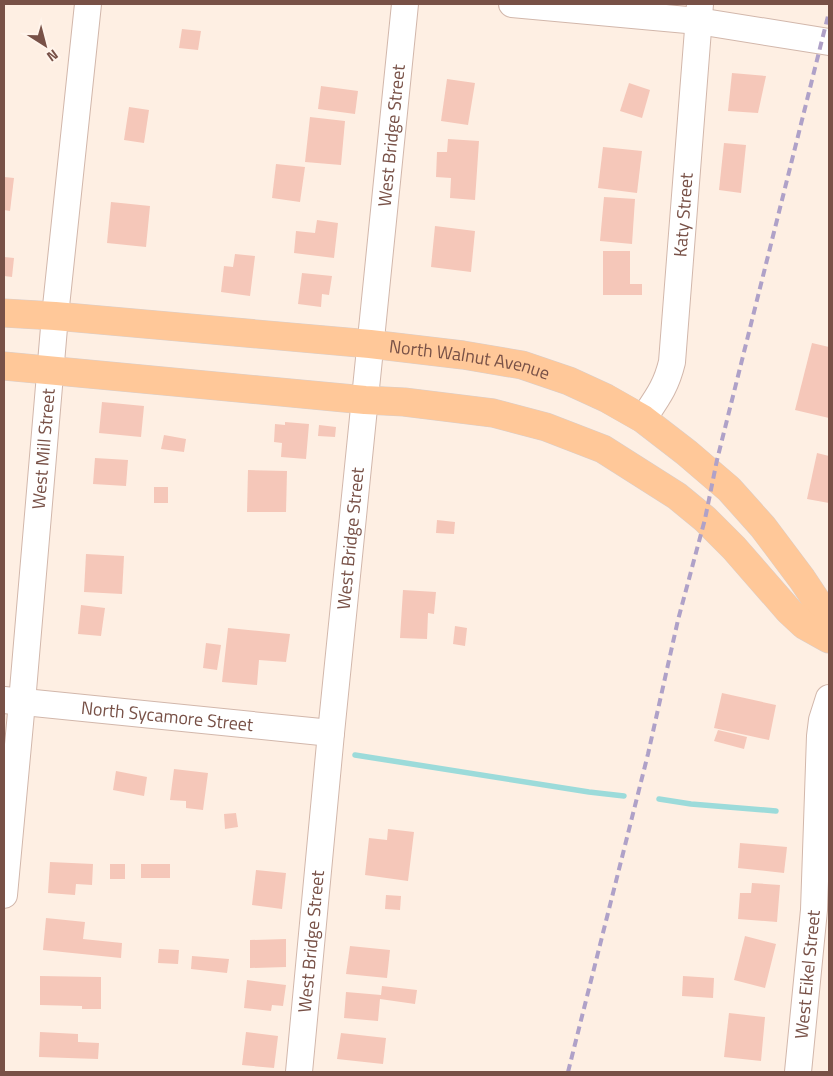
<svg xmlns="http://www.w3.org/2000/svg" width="833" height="1076" viewBox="0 0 833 1076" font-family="'Titillium Web',sans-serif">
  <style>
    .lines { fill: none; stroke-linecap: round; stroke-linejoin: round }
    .stream { stroke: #9cdbda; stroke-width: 5.5 }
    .building { fill: #f5c7b9 }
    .minor-casing { stroke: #d2b7ab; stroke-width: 28 }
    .major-casing { stroke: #d9cecb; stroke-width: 29 }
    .minor { stroke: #fff; stroke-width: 26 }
    .major { stroke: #ffc899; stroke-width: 28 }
    .rail { stroke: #afa1c8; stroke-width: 4; stroke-dasharray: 8 5; stroke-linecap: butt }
    .labels { text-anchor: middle; stroke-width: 4; stroke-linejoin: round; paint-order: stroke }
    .street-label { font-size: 18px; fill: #785147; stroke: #fff4eb }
  </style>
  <rect width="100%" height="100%" fill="#feefe3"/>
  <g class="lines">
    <g class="stream">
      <polyline points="355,755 589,792 624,796"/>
      <polyline points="659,799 691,804 776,811"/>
    </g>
  </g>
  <g class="building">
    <polygon points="182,29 201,31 198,50 179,48"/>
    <polygon points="732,73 766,76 758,113 728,111"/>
    <polygon points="447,79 475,83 468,125 441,121"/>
    <polygon points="629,83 650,90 642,118 620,111"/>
    <polygon points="321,86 358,91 355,114 318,109"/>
    <polygon points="129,107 149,110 144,143 124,140"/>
    <polygon points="310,117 345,121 341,165 305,162"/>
    <polygon points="448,139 479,141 475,200 450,198 451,178 436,177 437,152 447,152"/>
    <polygon points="724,143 746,145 741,193 719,190"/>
    <polygon points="603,147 642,151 637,193 598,188"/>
    <polygon points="276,164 305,167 300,202 272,198"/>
    <polygon points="4,177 14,178 10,211 4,210"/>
    <polygon points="604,197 635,199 632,244 600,241"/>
    <polygon points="111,202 150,206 146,247 107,243"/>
    <polygon points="317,220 338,223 334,258 294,253 296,231 315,233"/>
    <polygon points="435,226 475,231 471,272 431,267"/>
    <polygon points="603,251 630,251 630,284 642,284 642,295 603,295"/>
    <polygon points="235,254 255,256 250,296 221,292 224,266 233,267"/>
    <polygon points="4,257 14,258 12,277 4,276"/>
    <polygon points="302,273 332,276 329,295 322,294 321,307 298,304"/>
    <polygon points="812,343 829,347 829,418 795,410"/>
    <polygon points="102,402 144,406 141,437 99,433"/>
    <polygon points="285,422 309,424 306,459 281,457 282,443 274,442 275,424 285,425"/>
    <polygon points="319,425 336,427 335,437 318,436"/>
    <polygon points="164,435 186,439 184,452 161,449"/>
    <polygon points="817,453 829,456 829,503 807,499"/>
    <polygon points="95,458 128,460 126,486 93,484"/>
    <polygon points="248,470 287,471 286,512 247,512"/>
    <rect x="154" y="487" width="14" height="16"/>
    <polygon points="437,520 455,522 454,534 436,533"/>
    <polygon points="86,554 124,556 122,594 84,592"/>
    <polygon points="403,590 436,592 434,614 428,613 427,639 400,638"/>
    <polygon points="81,605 105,608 101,636 78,634"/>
    <polygon points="455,626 467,628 465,646 453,644"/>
    <polygon points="228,628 290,634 286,662 259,660 257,685 222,682"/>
    <polygon points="206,643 221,645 217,670 203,668"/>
    <polygon points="722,693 776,705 769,740 714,728"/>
    <polygon points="718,730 747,737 744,749 714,741"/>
    <polygon points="174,769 208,773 203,810 186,808 186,801 170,800"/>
    <polygon points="116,771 147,777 144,796 113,790"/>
    <polygon points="236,813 238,827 225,829 224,814"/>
    <polygon points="388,829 414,832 408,881 365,875 369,838 387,840"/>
    <polygon points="740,843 787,847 784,873 738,868"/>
    <polygon points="50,862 93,864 92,885 76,884 75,895 48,893"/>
    <rect x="110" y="864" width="15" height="15"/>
    <rect x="141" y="864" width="29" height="14"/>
    <polygon points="256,870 286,873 282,909 252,905"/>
    <polygon points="752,883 780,885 777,922 738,919 740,893 751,893"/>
    <polygon points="386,895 401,896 400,910 385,909"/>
    <polygon points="46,918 85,922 83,939 122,943 121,958 43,950"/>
    <polygon points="745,936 776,944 765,988 734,980"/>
    <polygon points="286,939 286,967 250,968 250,940"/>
    <polygon points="350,946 390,950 387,978 346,974"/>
    <polygon points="159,949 179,950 178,964 158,963"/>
    <polygon points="192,956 229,959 227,973 191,969"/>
    <polygon points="40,976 101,977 101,1009 82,1009 82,1006 40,1005"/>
    <polygon points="683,976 714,978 713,998 682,996"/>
    <polygon points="247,980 286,985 283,1006 272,1005 271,1011 244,1008"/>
    <polygon points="382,986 417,990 415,1004 380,999 378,1021 344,1018 346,992 381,995"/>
    <polygon points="729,1013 765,1017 761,1061 724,1057"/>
    <polygon points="40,1032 78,1034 78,1042 99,1043 98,1059 39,1057"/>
    <polygon points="246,1032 278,1036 274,1068 242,1065"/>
    <polygon points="341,1033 386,1038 383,1064 337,1059"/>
  </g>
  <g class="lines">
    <g class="minor-casing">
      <g id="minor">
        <polyline points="512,4 698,21 829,42"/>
        <path id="s1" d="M643,419C657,398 666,387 672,362L700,4"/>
        <path id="s2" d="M4,700L331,733"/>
        <path id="s3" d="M4,895L22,702L55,316L88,4"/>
        <path id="s4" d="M299,1072L331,733L405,4"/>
        <path id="s5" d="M798,1072L814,910L820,736L822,720L829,698"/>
      </g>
    </g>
    <g class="major-casing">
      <g id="major">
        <path id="s6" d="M4,313L55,316L370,344L463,355L522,365L569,381L606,398L643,419L687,453L729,489L763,527L802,579L816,600L829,625"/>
        <polyline points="4,366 365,400 404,402 493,413 546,427 603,449 677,496 705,519 734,548 789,611 804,625 829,639"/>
      </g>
    </g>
    <use href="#minor" class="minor"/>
    <use href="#major" class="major"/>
    <polyline class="rail" points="568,1072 648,754 678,620 705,519 717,460 829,12"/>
  </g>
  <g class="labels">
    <g class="street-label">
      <text dy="6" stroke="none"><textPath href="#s4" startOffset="941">West Bridge Street</textPath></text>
      <text dy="6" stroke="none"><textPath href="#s1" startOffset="212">Katy Street</textPath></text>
      <text dy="6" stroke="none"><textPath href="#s6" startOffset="468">North Walnut Avenue</textPath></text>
      <text dy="6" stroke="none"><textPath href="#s3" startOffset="448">West Mill Street</textPath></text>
      <text dy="6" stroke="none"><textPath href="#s4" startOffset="536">West Bridge Street</textPath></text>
      <text dy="6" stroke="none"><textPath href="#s2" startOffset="164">North Sycamore Street</textPath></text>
      <text dy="6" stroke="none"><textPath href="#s4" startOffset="131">West Bridge Street</textPath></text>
      <text dy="6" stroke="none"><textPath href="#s5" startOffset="98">West Eikel Street</textPath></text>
    </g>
  </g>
  <rect width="833" height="1076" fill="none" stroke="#785147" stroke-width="10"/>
  <g transform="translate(45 45) rotate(144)" stroke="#fff4eb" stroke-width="4" paint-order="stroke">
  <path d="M0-4L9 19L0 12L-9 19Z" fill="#785147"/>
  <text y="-8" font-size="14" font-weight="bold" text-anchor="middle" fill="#785147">N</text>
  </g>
</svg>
